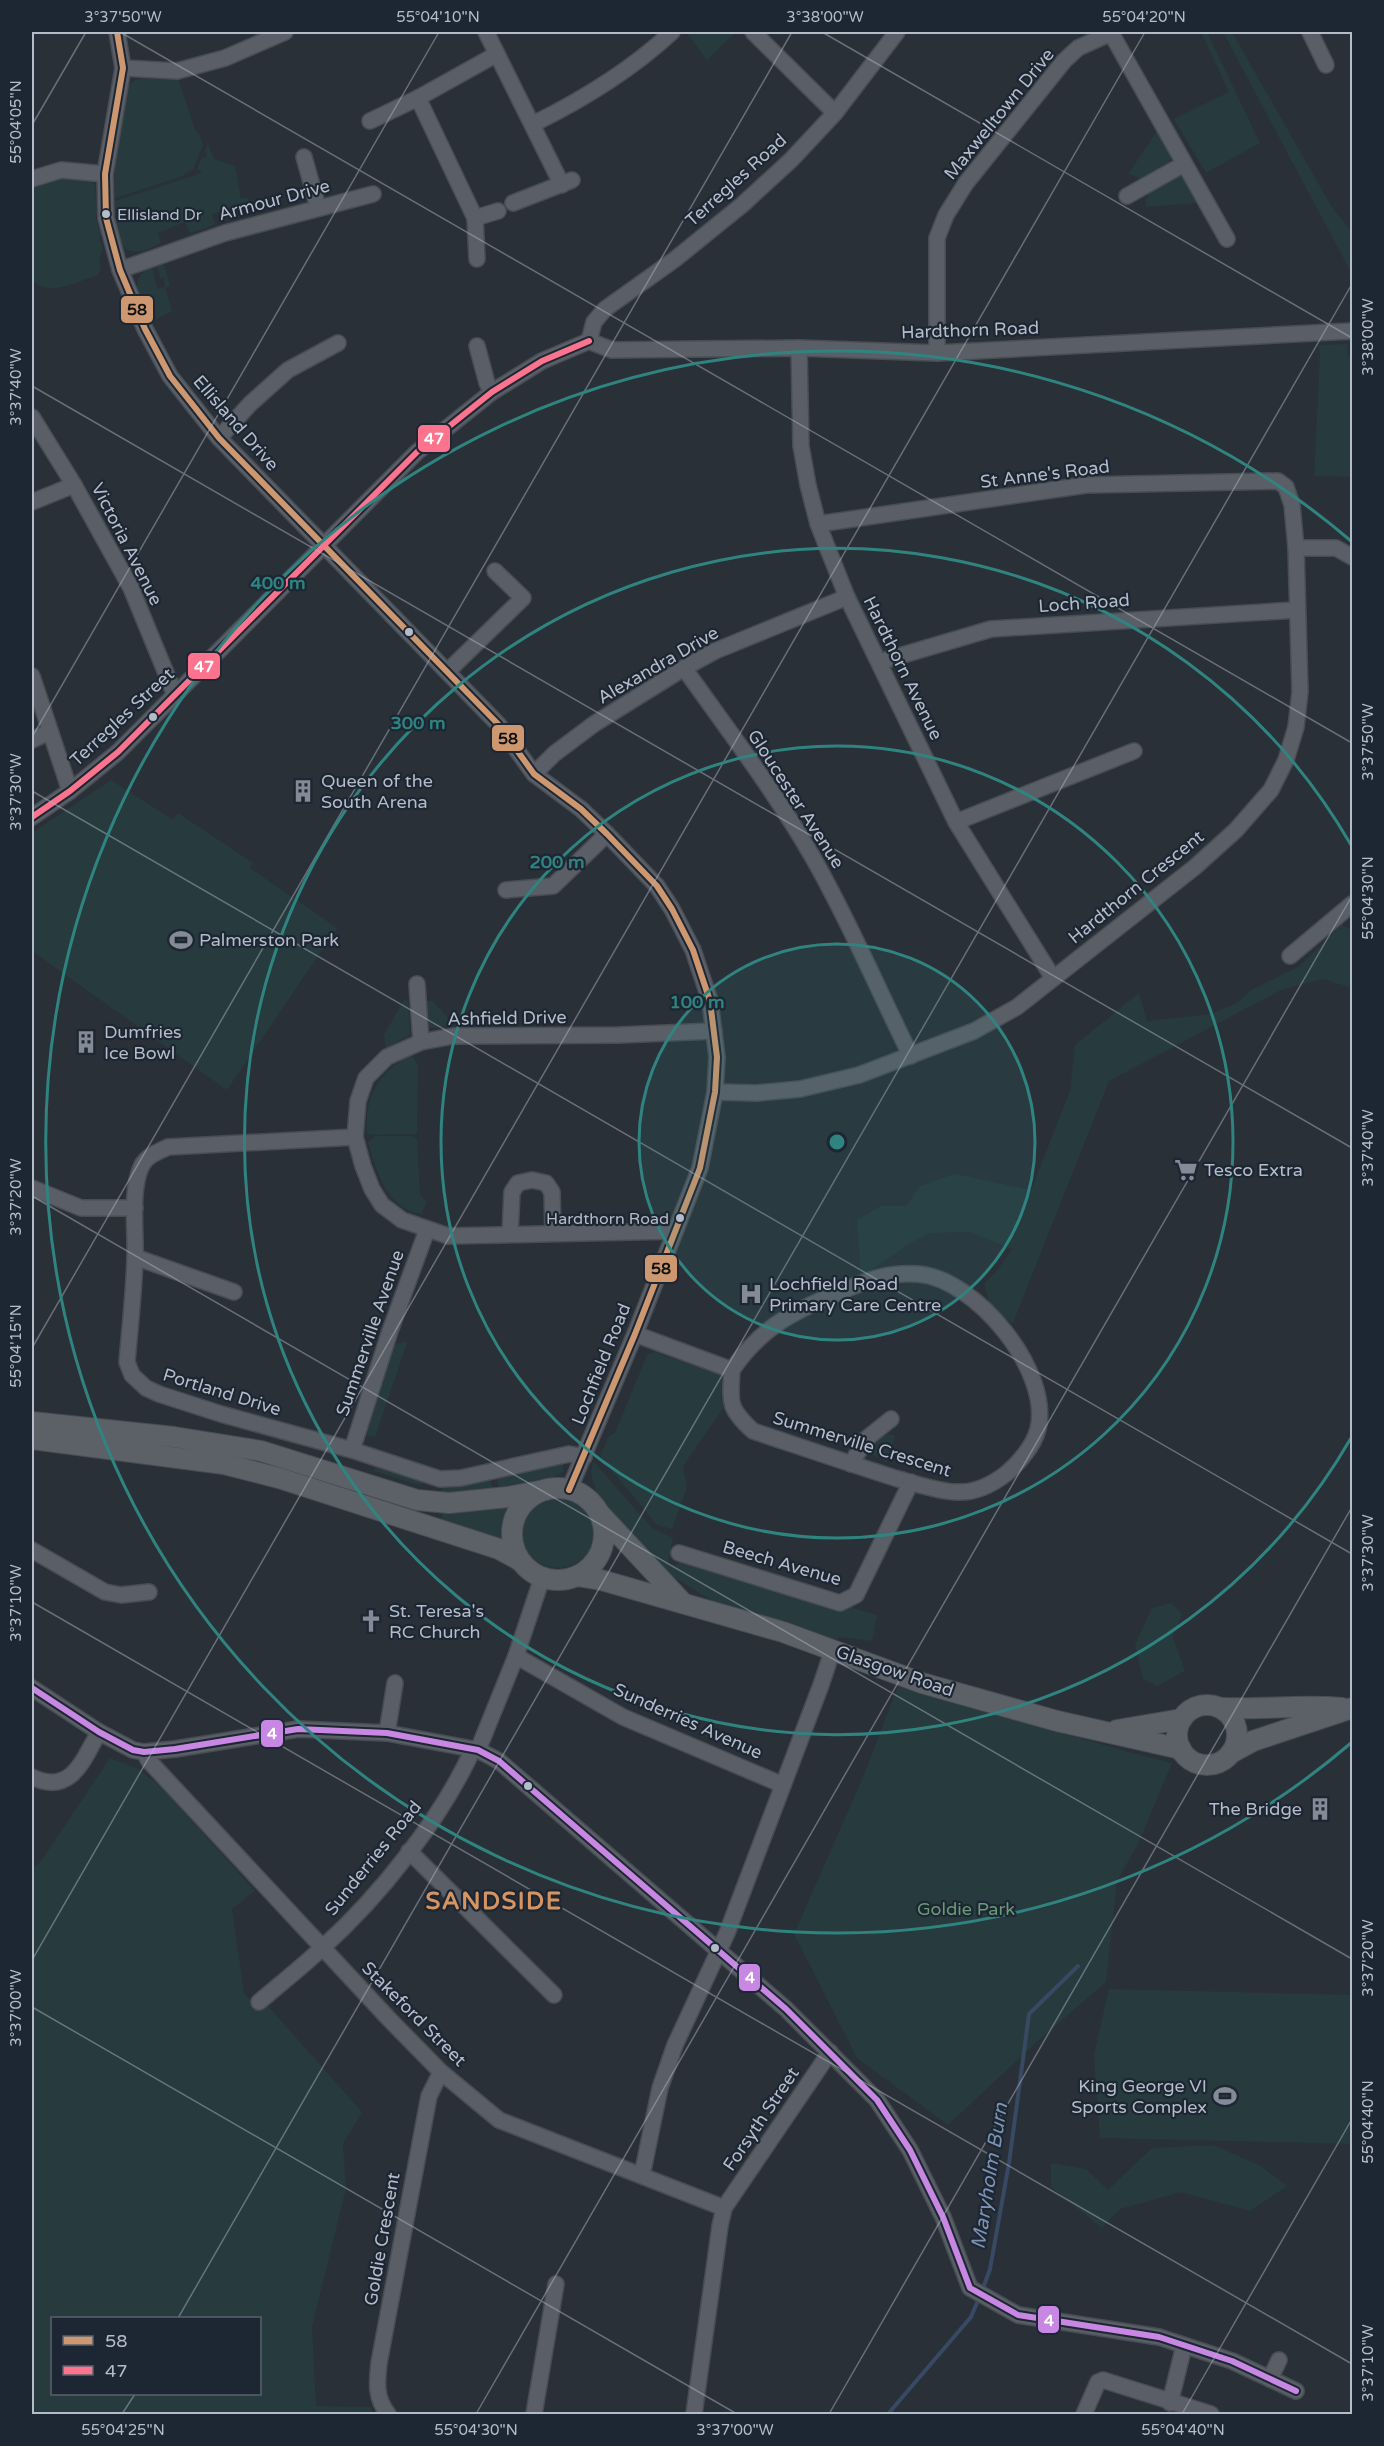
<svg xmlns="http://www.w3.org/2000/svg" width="1384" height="2446" viewBox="0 0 1384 2446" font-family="'Varela Round',sans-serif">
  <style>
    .green { fill: #273a3e; fill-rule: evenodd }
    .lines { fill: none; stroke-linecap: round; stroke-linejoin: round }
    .stream { stroke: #384963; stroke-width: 4 }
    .minor-casing { stroke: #484c53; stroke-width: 18 }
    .major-casing { stroke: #484c55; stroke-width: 22 }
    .minor { stroke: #5a5e66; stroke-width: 15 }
    .major { stroke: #5c6168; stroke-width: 20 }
    .bus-1-casing { stroke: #1d2633; stroke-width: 10 }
    .bus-2-casing { stroke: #1d2633; stroke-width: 10 }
    .bus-3-casing { stroke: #1d2633; stroke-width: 10 }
    .bus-1 { stroke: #cd976f; stroke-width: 6 }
    .bus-2 { stroke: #fc738d; stroke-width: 6 }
    .bus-3 { stroke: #c787e3; stroke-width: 6 }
    .ticks { fill: none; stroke: #b4bcc9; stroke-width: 1.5; stroke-opacity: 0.45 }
    .ring { fill: none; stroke: #308480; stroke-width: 3 }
    .bus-dot { fill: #b4bcc9; stroke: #1d2633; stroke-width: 2 }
    .labels { text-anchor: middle; stroke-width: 4.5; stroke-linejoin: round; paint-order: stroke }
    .bus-label { font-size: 16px; fill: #b4bcc9; stroke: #1d2633; text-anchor: start }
    .street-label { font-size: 18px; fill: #b4bcc9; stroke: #1d2633 }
    .poi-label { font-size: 18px; fill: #b4bcc9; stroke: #1d2633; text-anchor: start }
    .park-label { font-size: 18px; fill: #6b9a76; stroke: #1d2633 }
    .water-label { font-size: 20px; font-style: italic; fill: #7c92b1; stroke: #1d2633 }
    .district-label { font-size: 24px; font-weight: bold; letter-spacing: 1.5px; fill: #d59563; stroke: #1d2633 }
    .centre { fill: #308480; stroke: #1d2633; stroke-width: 3 }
    .ring-label { font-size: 18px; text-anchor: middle; font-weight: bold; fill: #308480; stroke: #1d2633; stroke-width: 4.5; stroke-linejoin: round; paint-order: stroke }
    .line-badge { stroke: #1d2633; stroke-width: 2 }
    .badge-label { font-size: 16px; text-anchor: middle; font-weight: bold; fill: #fff }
    .pale-badge-label { font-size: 16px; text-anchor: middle; font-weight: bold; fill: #111 }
    .neatline { fill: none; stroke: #b4bcc9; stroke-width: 2 }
    .ticks-label { font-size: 15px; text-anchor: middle; fill: #b4bcc9 }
  </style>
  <rect width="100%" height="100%" fill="#2a3038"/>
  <g class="green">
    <polygon points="686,32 736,32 707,60"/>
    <polygon points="1201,32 1207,32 1260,143 1206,173 1174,119 1229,92"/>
    <polygon points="1223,32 1232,32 1333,209 1352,232 1352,274"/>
    <polygon points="140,78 178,79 195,130 199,134 203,145 193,170 180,177 115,198 115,159 127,90 131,83"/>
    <polygon points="1158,130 1172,157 1166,166 1142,179 1128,174"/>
    <path d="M208,144L214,159L235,166L241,198H248L250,204L212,214L215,225L190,233L185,222L158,233L161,243C117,267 117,237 115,201L202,173L197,169L202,157L205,158L207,154L204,152Z"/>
    <path d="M1178,175L1185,178L1199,203L1146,207C1145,186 1162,183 1178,175Z"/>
    <path d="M64,177L88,179L95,185L97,213L95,215L101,235L99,239L103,247L99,261L101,268L98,275C77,281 51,298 32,280V186L50,178Z"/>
    <path d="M163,262L170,286L165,288L172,311L153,321C143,301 124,279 152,267L157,289L165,287L164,278H160L157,265Z"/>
    <polygon points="1347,344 1348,357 1352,358 1352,477 1314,476 1320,354 1318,345"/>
    <polygon points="111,780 173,820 178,813 253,863 250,868 337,928 227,1090 32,951 32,833"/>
    <polygon points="1341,925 1352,930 1352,988 1323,979 1281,990 1109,1081 1013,1323 992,1312 984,1284 997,1271 1012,1249 971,1232 929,1233 910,1243 861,1277 857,1220 881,1206 906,1206 920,1186 954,1174 1031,1190 1070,1091 1075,1045 1139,993 1147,1021 1211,1014 1237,1003 1251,990 1300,966"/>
    <polygon points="404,1000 408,1001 410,1035 386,1048 384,1035"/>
    <polygon points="427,1001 433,1001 455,1026 429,1028"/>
    <path d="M410,1056L414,1058L418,1066L417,1132L415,1134L371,1135L367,1133C364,1097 379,1072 410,1056Z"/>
    <path d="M375,1136H411L417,1139L420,1195L427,1202L421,1214C386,1209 377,1171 368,1143Z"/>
    <polygon points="406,1341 407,1343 375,1437 361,1434 393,1345"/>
    <path d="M654,1352L716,1373L722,1376C723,1387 719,1396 724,1407L683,1466L687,1487L672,1529L657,1525L600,1456L609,1436L615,1433L647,1355Z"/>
    <path d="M889,1434L895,1436L887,1462L871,1454C872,1442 879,1438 889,1434Z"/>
    <polygon points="593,1461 652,1528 673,1538 668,1563 676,1566 682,1558 688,1559 877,1615 872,1641 839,1637 837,1641 727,1607 712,1601 669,1574 658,1565 597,1494 591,1474"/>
    <polygon points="563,1463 563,1472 550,1479 499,1487 496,1476"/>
    <polygon points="377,1465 435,1482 419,1485 374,1471"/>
    <polygon points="490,1477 492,1488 441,1493 443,1483"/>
    <circle cx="558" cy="1532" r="36"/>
    <polygon points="513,1504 506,1516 504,1537 500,1539 441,1520 444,1509"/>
    <polygon points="1172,1603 1182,1614 1173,1637 1185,1671 1157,1686 1143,1679 1135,1644 1152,1608"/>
    <path d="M898,1686C990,1711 1080,1740 1172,1763L1138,1844L1117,1881L1106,1982L1039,2040L948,2125L857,2058L794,1934L864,1775Z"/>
    <path d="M110,1758L139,1769L162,1788L255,1891L232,1909L244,1993L260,2012L268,2006L362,2112L343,2144L346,2188L312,2327L316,2406L370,2407L376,2414H32V1869L41,1861ZM52,2318H260V2394H52Z"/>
    <polygon points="1109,1989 1352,1995 1352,2144 1100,2138 1094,2055"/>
    <polygon points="1213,2145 1261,2166 1287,2186 1250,2211 1181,2192 1120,2209 1102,2228 1051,2187 1051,2163 1086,2169 1108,2190 1152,2148"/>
  </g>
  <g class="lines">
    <g class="stream">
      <polyline points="982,2291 990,2269 1009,2163 1029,2014 1078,1966"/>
      <polyline points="888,2414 971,2317 979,2298"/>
    </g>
    <g class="minor-casing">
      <g id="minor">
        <polyline points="117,32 123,68 105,174 106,218 120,270 145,329 170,376 219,438 498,724 534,774 581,809 607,834 657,886 672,909 693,950 710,1001 717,1057 715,1092 700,1168 635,1334 569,1490"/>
        <polyline points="486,32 562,185"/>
        <polyline points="753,32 835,113"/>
        <polyline points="1310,32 1326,65"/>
        <polyline points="123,68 177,71 225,58 285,32"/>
        <polyline points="418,98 475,218 498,211"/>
        <polyline points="370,121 418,98 497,54"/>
        <path d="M533,124C584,99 631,70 672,32"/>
        <polyline points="304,157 318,207"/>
        <polyline points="32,179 61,170 105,174"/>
        <polyline points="1127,196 1184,164"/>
        <polyline points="513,203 572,180"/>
        <polyline points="475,218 477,259"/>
        <polyline points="120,270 225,233 373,194"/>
        <polyline points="589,341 612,350 799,348 937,353 1352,331"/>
        <polyline points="589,341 594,322 605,309 674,260 742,205 791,160 835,113 897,32"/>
        <polyline points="477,346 487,383 492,392"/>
        <polyline points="799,348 801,446 808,485 818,524 847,597 956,822 1053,978"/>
        <polyline points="937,353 937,238 946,215 966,183 1064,61 1078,48 1111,33 1227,239"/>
        <polyline points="32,417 74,485 131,588 175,695"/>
        <polyline points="219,438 250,404 288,370 338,343"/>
        <polyline points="32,502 74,485"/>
        <polyline points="1296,548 1336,548 1352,557"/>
        <polyline points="879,662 991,629 1296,610"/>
        <path d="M684,668C728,730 774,790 812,856C849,920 878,990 911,1056"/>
        <polyline points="448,671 523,598 495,571"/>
        <polyline points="32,676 70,791"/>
        <polyline points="32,740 49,732"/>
        <polyline points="534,774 554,754 594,724 684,668 715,651 847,597"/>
        <polyline points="32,817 70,791 118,752 417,452 492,392 542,361 589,341"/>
        <polyline points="956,822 1134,751"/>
        <polyline points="506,890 553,886 607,834"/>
        <polyline points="1290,956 1352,904"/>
        <polyline points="417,984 421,1042"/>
        <polyline points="715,1092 757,1093 800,1089 859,1075 974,1031 1017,1007 1195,867 1236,830 1271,790 1286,760 1296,727 1300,692 1296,548 1292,505 1286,487 1278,481 1086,485 818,524"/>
        <path d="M355,1137L168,1147C158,1152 148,1155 142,1165C130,1189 136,1230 135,1257C134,1292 130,1327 127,1362L132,1375L146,1388L159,1394L221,1414L352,1450L440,1479L461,1478L569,1454L584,1457"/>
        <polyline points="32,1188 81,1208 135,1208"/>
        <polyline points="675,1231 448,1236 402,1220 382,1205 372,1189 363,1166 355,1137 358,1101 366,1078 387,1057 421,1042 453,1036 619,1035 714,1031"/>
        <polyline points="510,1234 512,1192 518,1183 532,1180 546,1183 552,1192 553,1233"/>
        <polyline points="135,1257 234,1292"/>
        <path d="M635,1334L732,1370C730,1403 728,1408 753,1431C801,1447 848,1463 895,1478C913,1483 940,1492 957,1492C976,1493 993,1484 1007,1473C1019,1463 1034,1445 1038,1429C1052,1371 975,1278 918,1274C883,1272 866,1281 835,1294C790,1313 760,1329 732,1370"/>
        <polyline points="352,1450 390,1331 427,1230"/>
        <polyline points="851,1464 866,1439 891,1419"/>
        <polyline points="32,1550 105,1592 121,1595 149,1592"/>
        <polyline points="679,1553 840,1603 856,1595 911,1482"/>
        <polyline points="516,1656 623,1717 783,1785"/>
        <polyline points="32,1688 99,1732 133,1750 144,1752 175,1749 298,1729 387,1733 478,1750 499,1761 786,2009 877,2100 910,2150 943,2217 970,2288 1018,2315 1159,2337 1232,2361 1296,2391"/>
        <polyline points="387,1733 395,1683"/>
        <polyline points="478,1750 516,1656 542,1578"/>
        <polyline points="144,1752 149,1761 389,2019 441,2072 499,2120 724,2208"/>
        <path d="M32,1777C71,1796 83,1760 99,1732"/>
        <polyline points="409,1851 554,1995"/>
        <path d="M259,2002C280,1984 302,1967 322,1948C379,1897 442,1818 473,1749"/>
        <polyline points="642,2175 660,2088 675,2045 727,1933 821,1685 833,1649"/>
        <polyline points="1270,2379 1279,2360"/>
        <polyline points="1170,2403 1184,2346"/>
        <path d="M388,2414C375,2398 377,2382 379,2363L429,2096L441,2072"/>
        <polyline points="534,2414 556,2284"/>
        <polyline points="694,2414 720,2226 724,2208 830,2052"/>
        <polyline points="1084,2414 1098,2382 1103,2380 1211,2414"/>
      </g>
    </g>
    <g class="major-casing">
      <g id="major">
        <polyline points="32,1422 174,1437 261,1451 417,1500 449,1503 508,1497 545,1490"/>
        <polyline points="32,1439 224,1464 279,1478 499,1549 519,1560"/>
        <circle cx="558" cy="1534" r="46"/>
        <polyline points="600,1514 682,1602"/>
        <polyline points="577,1576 601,1580 783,1632 922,1683 1057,1721 1181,1749"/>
        <circle cx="1207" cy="1735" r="30"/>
        <path d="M1222,1708C1262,1710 1302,1704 1342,1708"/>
        <polyline points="1117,1730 1182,1719"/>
        <polyline points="1231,1753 1253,1741 1352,1708"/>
      </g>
    </g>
    <use href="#minor" class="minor"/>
    <use href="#major" class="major"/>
    <g class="bus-1-casing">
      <polyline id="bus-1" points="117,32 123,68 105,174 106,218 120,270 145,329 170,376 219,438 498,724 534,774 581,809 607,834 657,886 672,909 693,950 710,1001 717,1057 715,1092 700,1168 635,1334 569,1490"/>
    </g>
    <g class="bus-2-casing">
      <polyline id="bus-2" points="32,817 70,791 118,752 417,452 492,392 542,361 589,341"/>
    </g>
    <g class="bus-3-casing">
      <polyline id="bus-3" points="32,1688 99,1732 133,1750 144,1752 175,1749 298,1729 387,1733 478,1750 499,1761 786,2009 877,2100 910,2150 943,2217 970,2288 1018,2315 1159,2337 1232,2361 1296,2391"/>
    </g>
    <use href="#bus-1" class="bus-1"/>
    <use href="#bus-2" class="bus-2"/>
    <use href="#bus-3" class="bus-3"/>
  </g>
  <path class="ticks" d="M120,32L1352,743M822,32L1352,338M32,125L86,32M32,386L1352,1148M32,737L439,32M32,791L1352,1554M32,1196L1352,1959M32,1348L792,32M32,1602L1352,2364M32,1960L1145,32M32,2007L737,2414M178,2318L1352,284M32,2412L35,2414M122,2414L135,2394M476,2414L1352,896M829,2414L1352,1507M1182,2414L1352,2119"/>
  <circle cx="837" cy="1142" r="198" fill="#308480" fill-opacity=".12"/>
  <g class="ring">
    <circle cx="837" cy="1142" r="198"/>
    <circle cx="837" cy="1142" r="396"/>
    <path d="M1351 1438A593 593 0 1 1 1351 845"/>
    <path d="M1351 1743A791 791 0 1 1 1351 541"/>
  </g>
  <defs>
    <g id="building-bare" transform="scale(1.8)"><path d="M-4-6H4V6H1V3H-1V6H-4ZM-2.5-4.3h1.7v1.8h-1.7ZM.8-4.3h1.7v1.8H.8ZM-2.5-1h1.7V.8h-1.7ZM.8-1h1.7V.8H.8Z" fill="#848b96" stroke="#1d2633" stroke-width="2.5" paint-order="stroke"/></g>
    <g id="stadium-bare" transform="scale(1.8)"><path d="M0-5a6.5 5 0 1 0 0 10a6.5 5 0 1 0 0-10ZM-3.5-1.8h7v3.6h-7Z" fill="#848b96" stroke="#1d2633" stroke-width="2.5" paint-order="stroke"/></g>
    <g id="supermarket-bare" transform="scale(1.8)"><path d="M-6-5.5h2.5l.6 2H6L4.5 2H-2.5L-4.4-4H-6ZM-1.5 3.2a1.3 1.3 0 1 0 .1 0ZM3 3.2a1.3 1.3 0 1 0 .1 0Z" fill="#848b96" stroke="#1d2633" stroke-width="2.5" paint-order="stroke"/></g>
    <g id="hospital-bare" transform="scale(1.8)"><path d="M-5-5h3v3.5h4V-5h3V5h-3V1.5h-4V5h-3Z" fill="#848b96" stroke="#1d2633" stroke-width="2.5" paint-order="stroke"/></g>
    <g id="church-bare" transform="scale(1.8)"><path d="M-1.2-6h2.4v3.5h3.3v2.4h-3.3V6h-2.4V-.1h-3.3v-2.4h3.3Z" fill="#848b96" stroke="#1d2633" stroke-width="2.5" paint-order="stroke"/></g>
  </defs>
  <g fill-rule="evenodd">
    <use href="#building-bare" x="303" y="791"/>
    <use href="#stadium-bare" x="181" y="940"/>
    <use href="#building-bare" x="86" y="1042"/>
    <use href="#supermarket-bare" x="1186" y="1170"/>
    <use href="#hospital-bare" x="751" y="1294"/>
    <use href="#church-bare" x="371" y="1621"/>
    <use href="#building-bare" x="1320" y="1809"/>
    <use href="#stadium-bare" x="1225" y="2096"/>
  </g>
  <g class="bus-dot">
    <circle cx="106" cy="214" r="5"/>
    <circle cx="409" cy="632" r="5"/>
    <circle cx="153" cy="717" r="5"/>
    <circle cx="680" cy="1218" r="5"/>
    <circle cx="528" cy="1786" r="5"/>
    <circle cx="715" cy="1948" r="5"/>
  </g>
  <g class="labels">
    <g class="bus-label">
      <text x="117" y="220">Ellisland Dr</text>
      <text x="669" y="1224" text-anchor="end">Hardthorn Road</text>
    </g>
    <g class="street-label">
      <text transform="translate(999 114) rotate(-51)" y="6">Maxwelltown Drive</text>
      <text transform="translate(736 180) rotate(-42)" y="6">Terregles Road</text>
      <text transform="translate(274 200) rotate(-15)" y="6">Armour Drive</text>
      <text transform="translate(970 330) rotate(-2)" y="6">Hardthorn Road</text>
      <text transform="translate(236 423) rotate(49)" y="6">Ellisland Drive</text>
      <text transform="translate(1045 474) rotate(-7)" y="6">St Anne's Road</text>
      <text transform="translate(127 544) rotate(63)" y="6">Victoria Avenue</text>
      <text transform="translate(1084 603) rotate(-4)" y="6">Loch Road</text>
      <text transform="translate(658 665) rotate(-30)" y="6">Alexandra Drive</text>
      <text transform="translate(903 668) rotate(64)" y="6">Hardthorn Avenue</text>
      <text transform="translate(122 717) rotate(-43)" y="6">Terregles Street</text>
      <text transform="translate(796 799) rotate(57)" y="6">Gloucester Avenue</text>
      <text transform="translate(1136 887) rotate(-39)" y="6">Hardthorn Crescent</text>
      <text transform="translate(507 1018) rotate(-1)" y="6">Ashfield Drive</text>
      <text transform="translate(370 1333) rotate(-71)" y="6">Summerville Avenue</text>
      <text transform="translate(601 1364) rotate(-68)" y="6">Lochfield Road</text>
      <text transform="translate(222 1392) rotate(17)" y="6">Portland Drive</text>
      <text transform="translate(862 1444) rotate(17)" y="6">Summerville Crescent</text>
      <text transform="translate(782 1563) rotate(16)" y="6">Beech Avenue</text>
      <text transform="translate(895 1671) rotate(19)" y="6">Glasgow Road</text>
      <text transform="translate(688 1721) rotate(24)" y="6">Sunderries Avenue</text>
      <text transform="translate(373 1858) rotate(-51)" y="6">Sunderries Road</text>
      <text transform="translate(414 2014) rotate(45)" y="6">Stakeford Street</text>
      <text transform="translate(761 2119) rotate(-56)" y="6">Forsyth Street</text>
      <text transform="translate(382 2239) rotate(-80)" y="6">Goldie Crescent</text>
    </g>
    <g class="poi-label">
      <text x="321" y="787">Queen of the<tspan x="321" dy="21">South Arena</tspan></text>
      <text x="199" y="946">Palmerston Park</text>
      <text x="104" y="1038">Dumfries<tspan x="104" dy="21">Ice Bowl</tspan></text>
      <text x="1204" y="1176">Tesco Extra</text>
      <text x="769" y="1290">Lochfield Road<tspan x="769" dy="21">Primary Care Centre</tspan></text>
      <text x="389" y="1617">St. Teresa's<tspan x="389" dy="21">RC Church</tspan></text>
      <text x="1302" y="1815" text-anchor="end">The Bridge</text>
      <text x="1207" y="2092" text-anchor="end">King George VI<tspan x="1207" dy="21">Sports Complex</tspan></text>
    </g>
    <g class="park-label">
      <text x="966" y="1915">Goldie Park</text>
    </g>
    <g class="water-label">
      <text transform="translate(989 2176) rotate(-81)" y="7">Maryholm Burn</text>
    </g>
    <g class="district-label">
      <text x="494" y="1909">SANDSIDE</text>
    </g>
  </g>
  <circle cx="837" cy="1142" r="9" class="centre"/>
  <g class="ring-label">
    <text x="278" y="589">400 m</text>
    <text x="418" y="729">300 m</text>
    <text x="557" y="868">200 m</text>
    <text x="697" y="1008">100 m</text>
  </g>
  <g class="line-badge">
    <rect x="120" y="295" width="34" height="29" rx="6" fill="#cd976f"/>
    <rect x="417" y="424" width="34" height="29" rx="6" fill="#fc738d"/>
    <rect x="187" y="652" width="34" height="28" rx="6" fill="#fc738d"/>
    <rect x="491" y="724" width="34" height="28" rx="6" fill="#cd976f"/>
    <rect x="644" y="1254" width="34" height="29" rx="6" fill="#cd976f"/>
    <rect x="260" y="1719" width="24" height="29" rx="6" fill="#c787e3"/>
    <rect x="738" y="1963" width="23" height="29" rx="6" fill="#c787e3"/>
    <rect x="1037" y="2305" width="23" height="29" rx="6" fill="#c787e3"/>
  </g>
  <g class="badge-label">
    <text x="434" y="444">47</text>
    <text x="204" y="672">47</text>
    <text x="272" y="1739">4</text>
    <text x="750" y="1983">4</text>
    <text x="1049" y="2326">4</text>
  </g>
  <g class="pale-badge-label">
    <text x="137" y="315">58</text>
    <text x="508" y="744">58</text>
    <text x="661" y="1274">58</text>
  </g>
  <rect width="1384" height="2446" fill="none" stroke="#1d2633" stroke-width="66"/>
  <rect x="51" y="2317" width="210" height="78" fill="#1d2633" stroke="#59626f" stroke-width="1.5"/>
  <rect x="63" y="2336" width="30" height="9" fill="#cd976f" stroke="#59626f" stroke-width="1.5"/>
  <text x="105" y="2347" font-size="18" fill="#b4bcc9">58</text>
  <rect x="63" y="2366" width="30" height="9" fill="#fc738d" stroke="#59626f" stroke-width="1.5"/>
  <text x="105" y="2377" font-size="18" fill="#b4bcc9">47</text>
  <rect x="33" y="33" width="1318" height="2380" class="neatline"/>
  <g class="ticks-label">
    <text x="123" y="22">3°37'50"W</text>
    <text x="438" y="22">55°04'10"N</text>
    <text x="825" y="22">3°38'00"W</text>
    <text x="1144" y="22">55°04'20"N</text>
    <text transform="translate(16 122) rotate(-90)" y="5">55°04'05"N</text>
    <text transform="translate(1368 337) rotate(-90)" y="5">3°38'00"W</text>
    <text transform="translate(16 387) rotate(-90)" y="5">3°37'40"W</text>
    <text transform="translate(1368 742) rotate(-90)" y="5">3°37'50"W</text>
    <text transform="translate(16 792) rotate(-90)" y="5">3°37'30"W</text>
    <text transform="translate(1368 898) rotate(-90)" y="5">55°04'30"N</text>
    <text transform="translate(1368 1148) rotate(-90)" y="5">3°37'40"W</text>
    <text transform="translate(16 1197) rotate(-90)" y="5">3°37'20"W</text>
    <text transform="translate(16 1346) rotate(-90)" y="5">55°04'15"N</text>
    <text transform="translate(1368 1553) rotate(-90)" y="5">3°37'30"W</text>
    <text transform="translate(16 1603) rotate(-90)" y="5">3°37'10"W</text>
    <text transform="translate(1368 1958) rotate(-90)" y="5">3°37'20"W</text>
    <text transform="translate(16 2008) rotate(-90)" y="5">3°37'00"W</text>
    <text transform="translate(1368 2122) rotate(-90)" y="5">55°04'40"N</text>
    <text transform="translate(1368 2363) rotate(-90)" y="5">3°37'10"W</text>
    <text x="123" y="2435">55°04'25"N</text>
    <text x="476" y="2435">55°04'30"N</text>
    <text x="735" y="2435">3°37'00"W</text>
    <text x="1183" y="2435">55°04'40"N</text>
  </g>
</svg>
